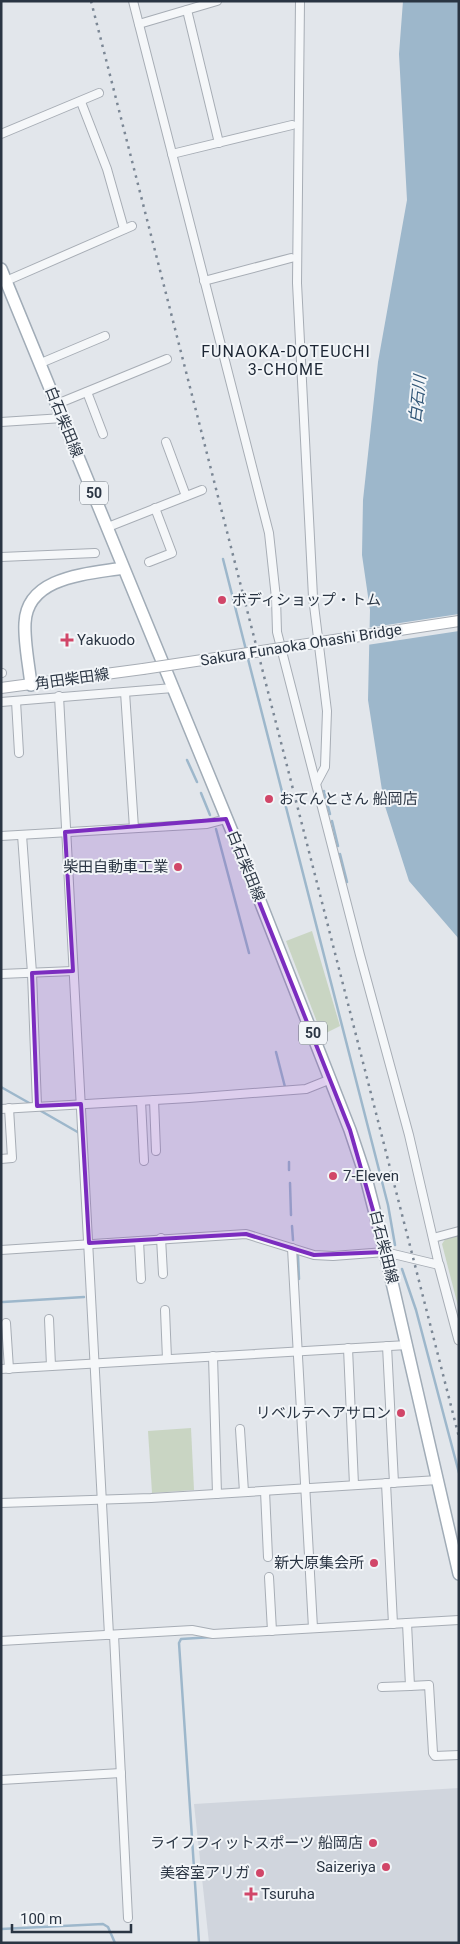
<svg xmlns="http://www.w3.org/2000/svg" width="460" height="1944" viewBox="0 0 460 1944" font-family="Roboto,'Noto Sans JP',sans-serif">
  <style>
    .built { fill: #d0d5dd }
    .green { fill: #c9d5c3 }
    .water { fill: #9db7cb }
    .pier { fill: #e2e6eb }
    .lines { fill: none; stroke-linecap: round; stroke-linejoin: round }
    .stream { stroke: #9db7cb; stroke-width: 2.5 }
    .minor-casing { stroke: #a7adb5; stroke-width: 10 }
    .tertiary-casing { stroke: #a7adb5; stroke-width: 11 }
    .secondary-casing { stroke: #a7adb5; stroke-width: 12 }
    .primary-casing { stroke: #a1acb7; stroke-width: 14 }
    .minor { stroke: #f5f7f9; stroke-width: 8 }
    .tertiary { stroke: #f5f7f9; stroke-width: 9 }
    .secondary { stroke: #fff; stroke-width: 10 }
    .primary { stroke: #fff; stroke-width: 11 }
    .rail { stroke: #7b8795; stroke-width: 2.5; stroke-dasharray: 2.5 5; stroke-linecap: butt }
    .secondary-bridge-casing { stroke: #a7adb5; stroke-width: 12; stroke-linecap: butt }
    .secondary-bridge { stroke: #fff; stroke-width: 10 }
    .marked { fill: #7b2cbf; fill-opacity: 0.2; stroke: #7b2cbf; stroke-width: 4; stroke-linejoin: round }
    .poi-dot { fill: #d14668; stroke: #f2f5f8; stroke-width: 2 }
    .labels { text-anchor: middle; stroke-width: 4; stroke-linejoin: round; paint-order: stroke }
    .shield { fill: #f2f5f8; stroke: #666f79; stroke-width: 1 }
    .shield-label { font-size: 14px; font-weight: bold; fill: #2a3543 }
    .street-label { font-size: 15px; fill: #2a3543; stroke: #f2f5f8 }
    .poi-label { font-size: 15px; fill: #2a3543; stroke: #f2f5f8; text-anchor: end }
    .neighbourhood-label { font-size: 16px; letter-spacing: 1px; fill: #1c2634; stroke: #f2f5f8 }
    .water-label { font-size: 16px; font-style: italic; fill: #335878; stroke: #f2f5f8 }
  </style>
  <rect width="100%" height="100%" fill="#e2e6eb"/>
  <polygon class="built" points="459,1788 459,1943 209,1943 194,1804"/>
  <g class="green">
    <polygon points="312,931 340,1026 322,1035 286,941"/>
    <polygon points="459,1235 459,1310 442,1244 446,1238"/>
    <polygon points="191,1428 194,1490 152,1493 148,1431"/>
  </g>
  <polygon class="water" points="403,1 459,1 459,939 409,881 384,803 368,700 370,610 362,555 363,500 378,362 407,200 399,54"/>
  <polygon class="pier" points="459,614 459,631 367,645 367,628"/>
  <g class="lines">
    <g class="stream">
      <polyline points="223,559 246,650"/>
      <polyline points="247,655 388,1205 395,1245"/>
      <polyline points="187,760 197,782"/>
      <polyline points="324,791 330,814"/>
      <polyline points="201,793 210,815"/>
      <polyline points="332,821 338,846"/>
      <polyline points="216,829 249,953"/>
      <polyline points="340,854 347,882"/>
      <polyline points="276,1052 285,1087"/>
      <polyline points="1,1087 31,1104"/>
      <polyline points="41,1111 81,1134"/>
      <polyline points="289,1162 289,1170"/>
      <polyline points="290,1183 291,1215"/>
      <polyline points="292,1226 293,1240"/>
      <polyline points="298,1256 299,1279"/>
      <polyline points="402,1269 416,1310 459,1473"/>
      <polyline points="3,1302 84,1297"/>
      <polyline points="1,1929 103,1924 108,1927 115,1943"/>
      <polyline points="199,1943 179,1643 181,1639 213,1637"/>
    </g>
    <g class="minor-casing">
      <g id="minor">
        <polyline points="300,1 297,283 313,597 327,711 325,767 317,782"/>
        <polyline points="187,10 219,143"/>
        <polyline points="139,24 217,1"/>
        <polyline points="81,102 107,169 124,229"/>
        <polyline points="1,134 99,93"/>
        <polyline points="172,154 292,125"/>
        <polyline points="6,281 132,226"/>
        <polyline points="204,281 291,258"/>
        <polyline points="41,363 105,336"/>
        <polyline points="87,392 103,434"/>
        <polyline points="57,404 167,359"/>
        <polyline points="1,422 63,418"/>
        <polyline points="166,442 186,496"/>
        <polyline points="108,527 202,490"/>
        <polyline points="1,557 95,553"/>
        <polyline points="149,562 172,553 155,508"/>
        <polyline points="1,673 2,673"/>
        <polyline points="125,692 134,828"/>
        <polyline points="59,696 109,1635"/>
        <polyline points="16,701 19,753"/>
        <polyline points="1,702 173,688"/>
        <polyline points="22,835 32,973 37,1106"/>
        <polyline points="1,836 207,824 226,819"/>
        <polyline points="1,974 73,971"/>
        <polyline points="154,1100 156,1151"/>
        <polyline points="141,1101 144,1161"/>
        <polyline points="1,1109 189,1098 306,1089 331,1079"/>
        <polyline points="1,1159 12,1158 9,1108"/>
        <polyline points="161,1238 163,1274"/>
        <polyline points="433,1238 459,1231"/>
        <polyline points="139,1241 141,1279"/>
        <polyline points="292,1248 313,1628"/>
        <polyline points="1,1250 246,1234 314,1255 333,1256 385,1252 439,1265 409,1135 360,955 277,632 276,598 269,533 133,1"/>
        <polyline points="165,1310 167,1359"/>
        <polyline points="49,1319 51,1366"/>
        <polyline points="6,1323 9,1369"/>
        <polyline points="387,1346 394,1483"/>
        <polyline points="348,1348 354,1485"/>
        <polyline points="213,1356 217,1494"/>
        <polyline points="1,1369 407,1345"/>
        <polyline points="240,1429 244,1492"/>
        <polyline points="386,1483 393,1624"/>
        <polyline points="265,1491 268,1557"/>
        <polyline points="1,1503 151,1498 438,1480"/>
        <polyline points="269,1577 272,1631"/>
        <polyline points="114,1635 128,1918"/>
        <polyline points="1,1641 192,1630 213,1634 459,1620"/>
        <polyline points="410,1686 429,1685 433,1753 435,1756 459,1755"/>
        <polyline points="382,1687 410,1686 407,1623"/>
        <polyline points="1,1780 121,1773"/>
      </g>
    </g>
    <g class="tertiary-casing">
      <polyline id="tertiary" points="439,1265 459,1340"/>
    </g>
    <g class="secondary-casing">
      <polyline id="secondary" points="1,688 143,669"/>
    </g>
    <g class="primary-casing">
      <g id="primary">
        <polyline points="1,269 247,868 350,1130 366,1178 385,1252 459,1574"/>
        <path d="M31,685C29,665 24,643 25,623C27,576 88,574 123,568"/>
      </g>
    </g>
    <use href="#minor" class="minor"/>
    <use href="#tertiary" class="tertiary"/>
    <use href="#secondary" class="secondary"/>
    <use href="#primary" class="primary"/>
    <polyline class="rail" points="91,1 459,1437"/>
    <g class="secondary-bridge-casing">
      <polyline id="secondary-bridge" points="143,669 459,621"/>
    </g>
    <use href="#secondary-bridge" class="secondary-bridge"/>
  </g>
  <path class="marked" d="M226,819L350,1130L385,1252L314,1255L246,1234L89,1243L81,1104L37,1106L32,973L73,971L65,832Z"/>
  <g class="poi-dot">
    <circle cx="222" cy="600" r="5"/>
    <path d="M64.5 632.5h5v5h5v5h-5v5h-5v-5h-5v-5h5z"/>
    <circle cx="269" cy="799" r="5"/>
    <circle cx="178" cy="867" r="5"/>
    <circle cx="333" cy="1176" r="5"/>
    <circle cx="401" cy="1413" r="5"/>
    <circle cx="374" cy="1563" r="5"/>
    <circle cx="373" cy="1843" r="5"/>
    <circle cx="386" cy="1867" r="5"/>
    <circle cx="260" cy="1873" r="5"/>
    <path d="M248.5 1886.5h5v5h5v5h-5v5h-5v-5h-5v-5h5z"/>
  </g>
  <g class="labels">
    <g class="shield">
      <rect x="80" y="481.5" width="28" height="23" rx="4"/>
      <rect x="299" y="1021.5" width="28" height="23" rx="4"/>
    </g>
    <g class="shield-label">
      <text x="94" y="498">50</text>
      <text x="313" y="1038">50</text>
    </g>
    <g class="street-label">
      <text transform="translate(64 422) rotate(68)" y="5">白石柴田線</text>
      <text transform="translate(301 645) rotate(-9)" y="5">Sakura Funaoka Ohashi Bridge</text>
      <text transform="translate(72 679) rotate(-8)" y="5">角田柴田線</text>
      <text transform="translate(246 866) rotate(68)" y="5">白石柴田線</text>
      <text transform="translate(384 1247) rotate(76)" y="5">白石柴田線</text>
    </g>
    <g class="poi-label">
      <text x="232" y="605" text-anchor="start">ボディショップ・トム</text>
      <text x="77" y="645" text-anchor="start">Yakuodo</text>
      <text x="279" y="804" text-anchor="start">おてんとさん 船岡店</text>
      <text x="168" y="872">柴田自動車工業</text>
      <text x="343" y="1181" text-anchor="start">7-Eleven</text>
      <text x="391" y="1418">リベルテヘアサロン</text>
      <text x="364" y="1568">新大原集会所</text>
      <text x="363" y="1848">ライフフィットスポーツ 船岡店</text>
      <text x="376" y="1872">Saizeriya</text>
      <text x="250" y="1878">美容室アリガ</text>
      <text x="261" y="1899" text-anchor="start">Tsuruha</text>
    </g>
    <g class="neighbourhood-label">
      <text x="286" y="357">FUNAOKA-DOTEUCHI<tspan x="286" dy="18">3-CHOME</tspan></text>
    </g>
    <g class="water-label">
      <text transform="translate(417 399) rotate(-84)" y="6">白石川</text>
    </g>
  </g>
  <rect width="460" height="1944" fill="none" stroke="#2a3543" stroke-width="5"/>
  <path d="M12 1924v8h119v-8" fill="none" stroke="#2a3543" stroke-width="2.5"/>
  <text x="20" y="1924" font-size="15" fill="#2a3543" stroke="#f2f5f8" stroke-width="4" paint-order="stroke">100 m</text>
</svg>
